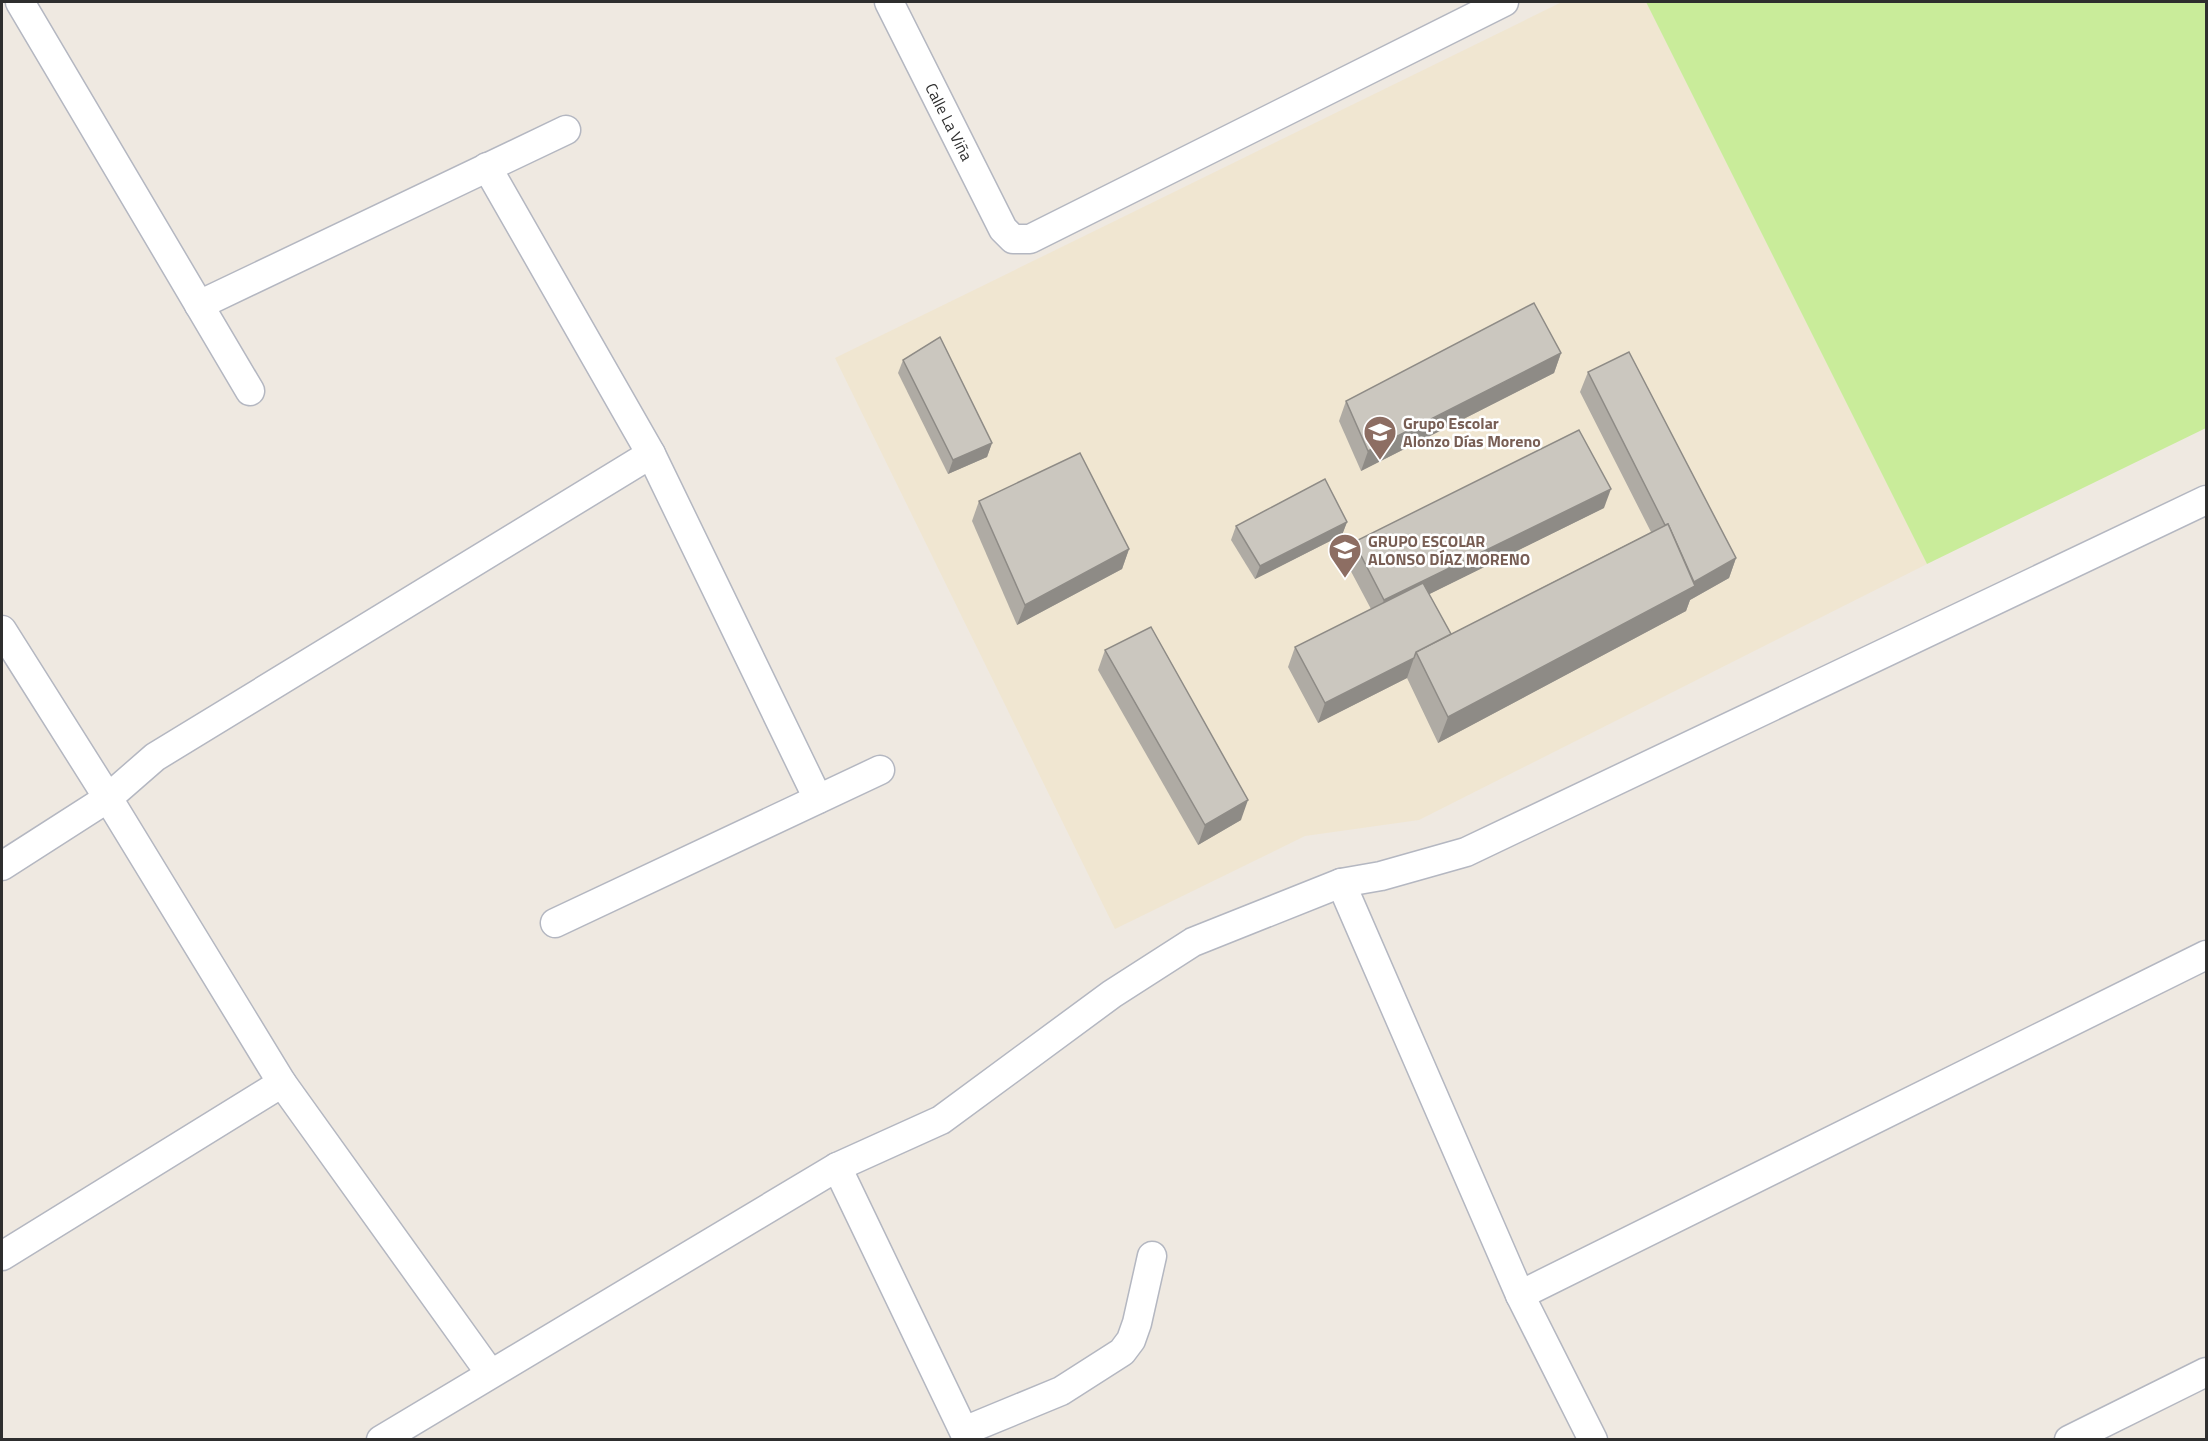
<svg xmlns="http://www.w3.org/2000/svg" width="2208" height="1441" viewBox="0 0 2208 1441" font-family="'Titillium Web',sans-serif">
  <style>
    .education { fill: #f0e6d1 }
    .pitch { fill: #c9ec9a }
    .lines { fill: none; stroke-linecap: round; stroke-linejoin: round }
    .minor-casing { stroke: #b4b7c1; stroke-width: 31 }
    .minor { stroke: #fff; stroke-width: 28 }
    .wall { fill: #afaba4 }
    .shaded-wall { fill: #8e8b86 }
    .building { fill: #cbc7bf; stroke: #8e8b86; stroke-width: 1.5 }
    .labels { text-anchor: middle; stroke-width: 5; stroke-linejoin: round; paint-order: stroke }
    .street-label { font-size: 16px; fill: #2e2e2e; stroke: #fff }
    .education-label { font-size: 16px; font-weight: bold; fill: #785e54; stroke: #fff; text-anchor: start }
  </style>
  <rect width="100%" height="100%" fill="#efe9e1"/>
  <polygon class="education" points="1562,2 1646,2 1927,564 1419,820 1305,836 1115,929 835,358"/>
  <polygon class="pitch" points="1646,2 2206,2 2206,428 1927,564"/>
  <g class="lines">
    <g class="minor-casing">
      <g id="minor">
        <polyline points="20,2 250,391"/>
        <path id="s1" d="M889,2L1003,229L1013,239H1030L1504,2"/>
        <polyline points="487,167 651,454 818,799"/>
        <polyline points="199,305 566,130"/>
        <polyline points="2,630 108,798 282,1083 490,1373"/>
        <polyline points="2,866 108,798 155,757 651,454"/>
        <polyline points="1341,883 1520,1295 1593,1440"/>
        <polyline points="555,923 880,770"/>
        <polyline points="837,1167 968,1440"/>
        <polyline points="2,1256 282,1083"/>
        <polyline points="1520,1295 2206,955"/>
        <polyline points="964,1431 1061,1391 1122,1352 1131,1340 1137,1323 1152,1256"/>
        <polyline points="381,1440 837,1167 941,1120 1112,994 1193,942 1341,883 1381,876 1466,852 2206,500"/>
        <polyline points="2069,1440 2206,1372"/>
      </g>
    </g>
    <use href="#minor" class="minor"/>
  </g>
  <g class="wall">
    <polygon points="1561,353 1554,373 1361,471 1339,421 1346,401"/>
    <polygon points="903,360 992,443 987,457 948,474 898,373"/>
    <polygon points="1588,372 1736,558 1729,578 1690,600 1686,611 1438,743 1407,678 1318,723 1288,667 1295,647 1371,609 1346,562 1354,542 1604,508 1429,594 1451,634 1651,532 1580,392"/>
    <polygon points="979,501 1129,549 1122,569 1017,625 972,521"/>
    <polygon points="1347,522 1342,535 1255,579 1231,540 1236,526"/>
    <polygon points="1105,650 1241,820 1198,845 1098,670"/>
  </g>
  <g class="shaded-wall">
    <polygon points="1561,353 1554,373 1361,471 1368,451"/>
    <polygon points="992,443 987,457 948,474 953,460"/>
    <polygon points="1611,489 1604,508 1377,620 1384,600"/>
    <polygon points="1347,522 1342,535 1255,579 1260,566"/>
    <polygon points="1129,549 1122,569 1017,625 1025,605"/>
    <polygon points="1736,558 1729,578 1690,600 1686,611 1438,743 1448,717"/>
    <polygon points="1414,658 1407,678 1318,723 1325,703"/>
    <polygon points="1248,800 1241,820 1198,845 1205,825"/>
  </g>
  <g class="building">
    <polygon points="1534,303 1561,353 1368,451 1346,401"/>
    <polygon points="940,337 992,443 953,460 903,360"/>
    <polygon points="1629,352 1736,558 1694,582 1668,524 1665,525 1588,372"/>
    <polygon points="1579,430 1611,489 1384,600 1354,542"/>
    <polygon points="1080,453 1129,549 1025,605 979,501"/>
    <polygon points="1325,479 1347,522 1260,566 1236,526"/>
    <polygon points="1668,524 1695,586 1448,717 1416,652"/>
    <polygon points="1423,583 1451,634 1416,652 1414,658 1325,703 1295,647"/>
    <polygon points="1151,627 1248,800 1205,825 1105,650"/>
  </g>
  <defs>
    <g id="school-pin" transform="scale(1.725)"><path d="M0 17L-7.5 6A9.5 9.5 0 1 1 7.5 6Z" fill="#8d6e63" stroke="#fff"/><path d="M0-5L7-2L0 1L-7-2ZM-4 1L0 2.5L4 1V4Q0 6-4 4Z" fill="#fff"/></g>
  </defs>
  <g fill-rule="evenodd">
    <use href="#school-pin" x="1380" y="432"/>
    <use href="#school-pin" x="1345" y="550"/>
  </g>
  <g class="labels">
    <g class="street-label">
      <text dy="6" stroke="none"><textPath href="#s1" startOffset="134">Calle La Viña</textPath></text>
    </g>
    <g class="education-label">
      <text x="1403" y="429">Grupo Escolar<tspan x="1403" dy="18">Alonzo Días Moreno</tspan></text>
      <text x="1368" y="547">GRUPO ESCOLAR<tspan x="1368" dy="18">ALONSO DÍAZ MORENO</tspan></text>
    </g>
  </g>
  <rect width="2208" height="1441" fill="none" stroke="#2e2e2e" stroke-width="6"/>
</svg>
